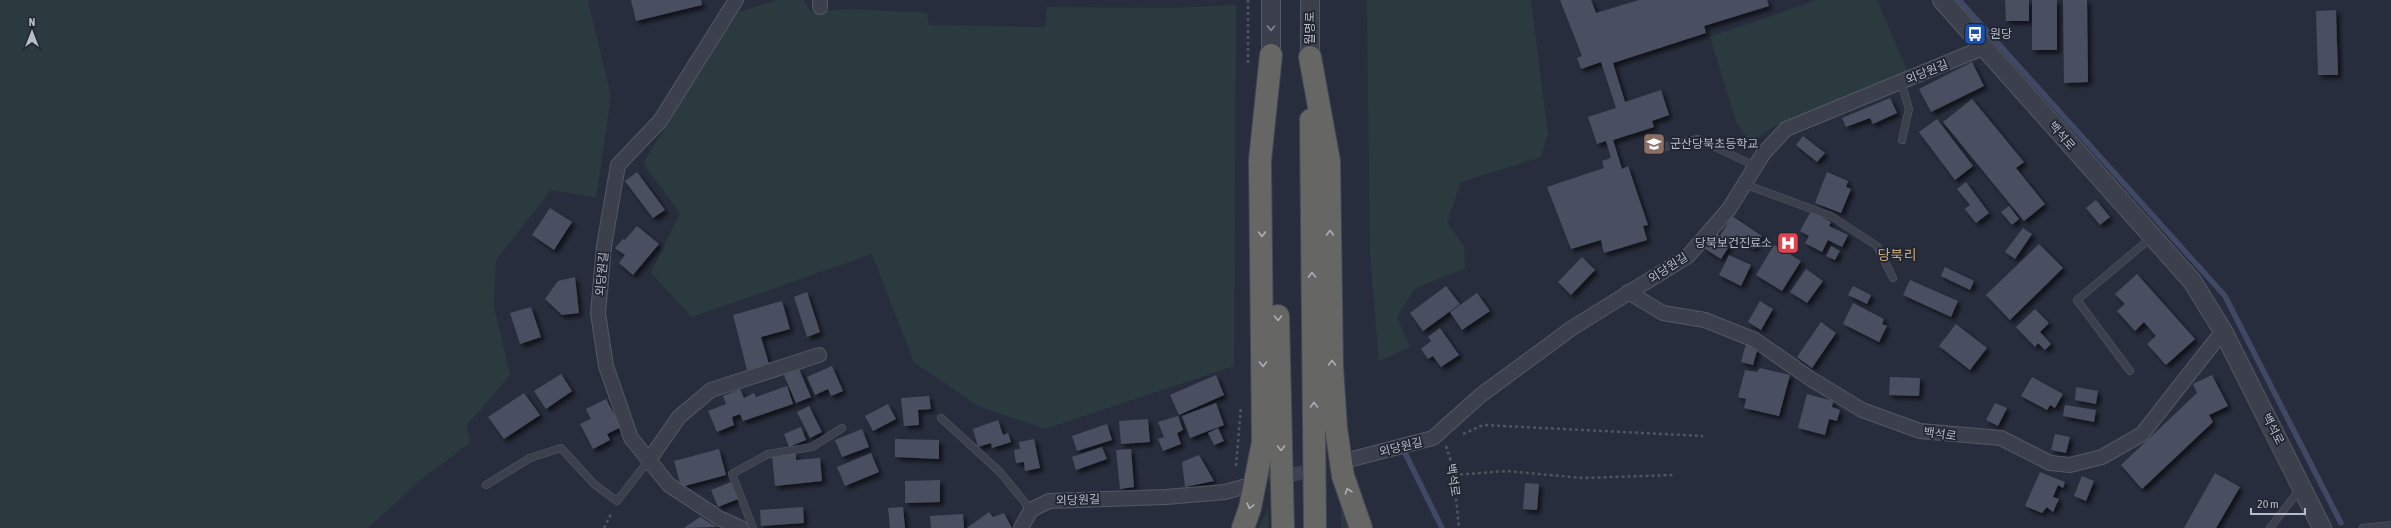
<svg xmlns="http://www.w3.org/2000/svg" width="2391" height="528" viewBox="0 0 2391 528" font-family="'Asap Condensed','Noto Sans KR',sans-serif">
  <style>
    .green { fill: #2b3a3f }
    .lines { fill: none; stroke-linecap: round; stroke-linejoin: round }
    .stream { stroke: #404964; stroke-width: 5.5 }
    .building { fill: #4a4f60; filter: url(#shadow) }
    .minor-tunnel { stroke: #3e4252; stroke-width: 14; stroke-dasharray: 14 7; stroke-linecap: butt }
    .service-casing { stroke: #545865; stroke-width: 8 }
    .minor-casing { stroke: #545865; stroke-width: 16 }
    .tertiary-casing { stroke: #545865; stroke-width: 20 }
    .trunk-casing { stroke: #444855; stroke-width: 24 }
    .path { stroke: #4a575d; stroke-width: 2.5; stroke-dasharray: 3 3; stroke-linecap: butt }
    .service { stroke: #3c404d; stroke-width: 7 }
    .minor { stroke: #3c404d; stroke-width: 14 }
    .tertiary { stroke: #3c404d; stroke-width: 18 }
    .trunk { stroke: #666664; stroke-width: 22 }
    .oneway { stroke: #808491 }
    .oneway2 { stroke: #acaeb9 }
    .labels { text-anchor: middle; stroke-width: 3.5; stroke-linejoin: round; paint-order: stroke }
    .street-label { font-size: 12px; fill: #b8bbc8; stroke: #212532 }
    .poi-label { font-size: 12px; fill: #b8bbc8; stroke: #212532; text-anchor: start }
    .quarter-label { font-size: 14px; fill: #c8a873; stroke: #212532 }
  </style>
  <defs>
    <filter id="shadow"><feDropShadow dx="3.5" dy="3.5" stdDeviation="2" flood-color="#0009"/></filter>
  </defs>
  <rect width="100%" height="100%" fill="#282d3d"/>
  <g class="green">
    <polygon points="0,0 588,0 611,96 596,198 551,190 496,260 494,307 510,375 467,425 470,443 419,481 368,528 0,528"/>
    <polygon points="778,0 804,0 811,12 851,9 927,13 929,25 1045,27 1047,7 1169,8 1236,5 1234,366 1045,429 978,406 914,362 872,254 692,317 651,273 680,213 643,163 738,12"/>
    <polygon points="1367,0 1531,0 1548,135 1541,157 1461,182 1447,222 1464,247 1465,268 1415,288 1397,317 1410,347 1379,361 1370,256"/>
    <polygon points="1817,0 1877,0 1907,70 1771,128 1751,142 1737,124 1710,37"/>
    <polygon points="1341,501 1349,528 1341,528"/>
    <polygon points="1268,508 1269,528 1259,528"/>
  </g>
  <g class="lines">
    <g class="stream">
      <polyline points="1959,0 2225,296 2341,523"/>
      <polyline points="1405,453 1442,528"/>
    </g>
  </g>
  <g class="building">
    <polygon points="631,0 701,0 702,5 636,21"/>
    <polygon points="1560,0 1591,0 1596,13 1639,0 1767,0 1769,6 1704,26 1706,33 1613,63 1625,102 1661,90 1669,115 1652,121 1654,127 1613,140 1622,169 1628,166 1648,225 1643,226 1647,240 1604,253 1601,240 1571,249 1547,187 1604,168 1602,161 1611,158 1606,141 1597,144 1588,117 1616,108 1601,62 1581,69 1577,58 1582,56"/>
    <polygon points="2005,0 2029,0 2029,21 2006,21"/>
    <rect x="2032" y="0" width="25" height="50"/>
    <polygon points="2063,0 2087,0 2088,82 2064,83"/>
    <polygon points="2336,10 2338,75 2318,75 2316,11"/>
    <polygon points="1972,62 1984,86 1931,112 1919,89"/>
    <polygon points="1890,98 1897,113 1873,124 1870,118 1846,127 1842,118"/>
    <polygon points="1972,99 2024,162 2016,168 2045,204 2024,221 1943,122"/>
    <polygon points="1937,119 1973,166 1955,180 1919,132"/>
    <polygon points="1803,136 1825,153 1817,162 1796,145"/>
    <polygon points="637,172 665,210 653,218 625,181"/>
    <polygon points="1827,172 1848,181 1846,187 1851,189 1841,213 1815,203"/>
    <polygon points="1966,182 1989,213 1976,223 1965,209 1970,205 1957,189"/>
    <polygon points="2096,200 2110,217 2100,225 2086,208"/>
    <polygon points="2009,206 2019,219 2012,225 2001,212"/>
    <polygon points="550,208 572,222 554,250 532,235"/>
    <polygon points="1811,211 1831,222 1829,226 1848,235 1842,247 1828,240 1822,252 1805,243 1809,236 1800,231"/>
    <polygon points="1732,216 1762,236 1754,249 1735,237 1721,259 1704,248 1714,232 1720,236"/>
    <polygon points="637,226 659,244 633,275 619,263 625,255 615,248 623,239 625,240"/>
    <polygon points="2023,228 2032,234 2015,259 2005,252"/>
    <polygon points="2039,244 2063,268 2010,320 1986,295"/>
    <polygon points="1774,245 1801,261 1782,291 1756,275"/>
    <polygon points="1831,246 1840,251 1835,260 1826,256"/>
    <polygon points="1729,255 1751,265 1741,286 1719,275"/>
    <polygon points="1582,257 1595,270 1571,295 1558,282"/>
    <polygon points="1945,267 1974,281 1970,290 1941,276"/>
    <polygon points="1806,269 1823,281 1807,303 1790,292"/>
    <polygon points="2137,274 2195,339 2166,365 2147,344 2156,336 2144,322 2135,331 2117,311 2125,304 2115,294"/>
    <polygon points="575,277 579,313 562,315 545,299 558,281"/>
    <polygon points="1910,280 1958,301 1951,317 1903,295"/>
    <polygon points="1446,286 1460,304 1423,331 1410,313"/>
    <polygon points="1853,286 1871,295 1867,304 1848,295"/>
    <polygon points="807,292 820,332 807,337 794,297"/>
    <polygon points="1477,293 1490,311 1462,330 1450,312"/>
    <polygon points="782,301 790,329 761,337 769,364 747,370 733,315"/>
    <polygon points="1760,301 1773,309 1761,330 1748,322"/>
    <polygon points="1853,303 1884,319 1882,324 1887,326 1879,342 1843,324"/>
    <polygon points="531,307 541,337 520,344 510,313"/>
    <polygon points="2035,309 2049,323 2040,332 2051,344 2045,350 2038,343 2035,347 2016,327"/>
    <polygon points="1821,322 1836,333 1812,368 1797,357"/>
    <polygon points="1956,324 1987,348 1970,370 1939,346"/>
    <polygon points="1440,328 1459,355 1441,367 1433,356 1428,359 1421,349 1431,341 1428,337"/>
    <polygon points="1746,344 1758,347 1753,365 1741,362"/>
    <polygon points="832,366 843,391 831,396 828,389 815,395 807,377"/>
    <polygon points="1760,368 1790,375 1779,416 1744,408 1746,399 1738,397 1745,370 1757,372"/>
    <polygon points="799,369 811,397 796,403 784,375"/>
    <polygon points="561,374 572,391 546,409 534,391"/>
    <polygon points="1216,375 1224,395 1179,415 1170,395"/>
    <polygon points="2212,375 2228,406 2209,415 2213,422 2142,489 2121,465 2197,393 2193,384"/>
    <polygon points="1890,377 1920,378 1919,396 1889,395"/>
    <polygon points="2032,377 2063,394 2055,408 2050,405 2047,410 2021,396"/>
    <polygon points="787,386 793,404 743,421 740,414 732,417 734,425 717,432 708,411 726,404 723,396 740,389 744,398 754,393 756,397"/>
    <polygon points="2076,387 2098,391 2096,404 2075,400"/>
    <polygon points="524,393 540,415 504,439 488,417"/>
    <polygon points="1807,394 1833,401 1832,407 1840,410 1837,421 1829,419 1825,435 1798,428"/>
    <polygon points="929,396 931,409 918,410 919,425 904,426 901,398"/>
    <polygon points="606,399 621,427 607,434 610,440 593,449 580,424 591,419 586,409"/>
    <polygon points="1216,403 1224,425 1190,438 1182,416"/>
    <polygon points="1995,403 2007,408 1998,426 1986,420"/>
    <polygon points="888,404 896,419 873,431 865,416"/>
    <polygon points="2065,405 2096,410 2094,422 2063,416"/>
    <polygon points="809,406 822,432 810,438 797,412"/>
    <polygon points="1178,416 1183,430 1177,433 1181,444 1163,451 1158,439 1164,437 1158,422"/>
    <polygon points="1148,419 1150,442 1121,444 1119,421"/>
    <polygon points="998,420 1003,435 1008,433 1011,442 992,448 991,443 978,447 973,429"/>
    <polygon points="1107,424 1112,440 1077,451 1072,436"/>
    <polygon points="801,427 806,440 789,447 784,434"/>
    <polygon points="1218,428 1224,441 1214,445 1208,433"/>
    <polygon points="862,429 869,447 842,457 835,440"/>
    <polygon points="2055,434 2070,437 2066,453 2051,450"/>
    <polygon points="895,439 939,440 939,459 895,457"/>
    <polygon points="1034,439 1040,468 1025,471 1024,462 1016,463 1014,450 1020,449 1019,442"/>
    <polygon points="1102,447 1107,459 1076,470 1072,457"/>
    <polygon points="719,449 726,475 681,487 674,461"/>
    <polygon points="1131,449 1134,487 1120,489 1116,450"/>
    <polygon points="796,453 796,460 820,458 822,481 775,486 772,455"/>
    <polygon points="871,453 879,472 845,486 837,467"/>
    <polygon points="1199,455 1214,481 1185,487 1182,462"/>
    <polygon points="2040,472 2065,482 2063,488 2058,485 2053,497 2059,499 2053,512 2047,507 2042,513 2025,506"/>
    <polygon points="2215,473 2240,487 2216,528 2184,528"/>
    <polygon points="2082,476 2094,481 2086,501 2074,496"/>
    <polygon points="940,480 940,502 905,503 905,481"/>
    <polygon points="731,482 738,499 718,507 711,490"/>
    <polygon points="1525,483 1539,484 1537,510 1523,509"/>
    <polygon points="803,507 804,523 761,526 760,510"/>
    <polygon points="903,507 905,528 890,528 888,508"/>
    <polygon points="989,512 993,517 1004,513 1012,528 967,528"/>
    <polygon points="963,514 964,528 931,528 930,516"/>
    <polygon points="700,517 717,527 684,528"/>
  </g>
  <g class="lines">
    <polyline class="minor-tunnel" points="1249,486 1349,460"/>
    <g class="service-casing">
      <g id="service">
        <polyline points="1901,82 1909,109 1902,140"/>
        <polyline points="1660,148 1698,139 1755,166"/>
        <polyline points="1744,184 1831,216 1877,246 1893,278"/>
        <polyline points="2130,371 2077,300 2152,237"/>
        <polyline points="941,418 1000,472 1031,510"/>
        <polyline points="486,485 530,458 561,448 594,484 617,501 649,460"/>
        <polyline points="753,528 732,474 768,454 812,447 842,428"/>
        <polyline points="2270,528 2300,489"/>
        <polyline points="2363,528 2391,525"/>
      </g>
    </g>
    <g class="minor-casing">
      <g id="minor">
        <polyline points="736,0 660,121 618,165 604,246 598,313 606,366 631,438 669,485 719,518 741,528"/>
        <polyline points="820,7 820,0"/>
        <polyline points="1628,292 1663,313 1705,320 1755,340 1811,379 1862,410 1920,431 2001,438 2050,463 2070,465 2102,457 2142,434 2223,331"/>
        <polyline points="1352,459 1433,438 1481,395 1572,328 1688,256 1729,209 1763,154 1786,129 1985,47"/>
        <polyline points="649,460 679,417 711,390 819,355"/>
        <polyline points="1021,528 1031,510 1049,501 1166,497 1225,492 1243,487"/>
      </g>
    </g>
    <g class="tertiary-casing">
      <g id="tertiary">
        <polyline points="1271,0 1271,55"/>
        <polyline points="1310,0 1310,57"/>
        <polyline points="1942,0 2192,281 2223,331 2322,528"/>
      </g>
    </g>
    <g class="trunk-casing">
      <g id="trunk">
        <polyline points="1310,57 1329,161 1332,367 1336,428 1343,476 1361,528"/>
        <polyline points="1311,120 1315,528"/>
        <polyline points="1278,316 1283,528"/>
        <polyline points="1243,528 1250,508 1263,442 1260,160 1271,55"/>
      </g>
    </g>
    <g class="path">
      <polyline points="1248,0 1248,65"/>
      <polyline points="1463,434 1483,425 1703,436"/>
      <polyline points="1446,446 1453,468 1459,528"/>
      <polyline points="1236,466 1241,407"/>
      <polyline points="1454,475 1507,471 1582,478 1673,475"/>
      <polyline points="604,528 612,512"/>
    </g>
    <use href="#service" class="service"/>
    <use href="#minor" class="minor"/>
    <use href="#tertiary" class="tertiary"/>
    <use href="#trunk" class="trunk"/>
  </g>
  <defs><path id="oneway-chevron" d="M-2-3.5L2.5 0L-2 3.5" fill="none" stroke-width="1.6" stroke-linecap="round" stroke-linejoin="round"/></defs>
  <use class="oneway" href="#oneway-chevron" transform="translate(1271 28) rotate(90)"/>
  <g class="oneway2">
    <use href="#oneway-chevron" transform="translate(1330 233) rotate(-91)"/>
    <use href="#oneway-chevron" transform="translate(1262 234) rotate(89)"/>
    <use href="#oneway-chevron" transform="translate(1312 275) rotate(-91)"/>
    <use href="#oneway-chevron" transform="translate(1278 318) rotate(89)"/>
    <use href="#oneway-chevron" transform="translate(1332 363) rotate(-91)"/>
    <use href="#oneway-chevron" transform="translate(1263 364) rotate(90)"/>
    <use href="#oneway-chevron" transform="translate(1314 405) rotate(-91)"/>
    <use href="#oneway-chevron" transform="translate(1281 448) rotate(89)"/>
    <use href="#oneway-chevron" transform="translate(1348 491) rotate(-109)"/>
    <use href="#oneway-chevron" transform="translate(1250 506) rotate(105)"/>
  </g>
  <defs>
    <g id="bus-square" transform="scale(1.15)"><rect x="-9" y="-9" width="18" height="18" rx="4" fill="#1a4fb4" stroke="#212532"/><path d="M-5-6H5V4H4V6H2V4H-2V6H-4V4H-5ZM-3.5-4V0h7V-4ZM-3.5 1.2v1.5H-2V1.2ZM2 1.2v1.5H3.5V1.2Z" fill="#fff"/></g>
    <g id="school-square" transform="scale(1.15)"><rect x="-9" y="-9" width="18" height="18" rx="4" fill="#8d6e63" stroke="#212532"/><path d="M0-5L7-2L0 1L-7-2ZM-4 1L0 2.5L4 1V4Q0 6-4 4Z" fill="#fff"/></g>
    <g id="hospital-square" transform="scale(1.15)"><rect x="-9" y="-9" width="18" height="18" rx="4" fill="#e0444e" stroke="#212532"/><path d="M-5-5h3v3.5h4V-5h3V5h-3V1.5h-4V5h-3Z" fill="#fff"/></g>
  </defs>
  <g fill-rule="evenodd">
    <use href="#bus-square" x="1975" y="34"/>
    <use href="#school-square" x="1654" y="144"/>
    <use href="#hospital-square" x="1788" y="243"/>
  </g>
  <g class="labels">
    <g class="street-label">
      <text transform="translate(1310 28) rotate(-90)" y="4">월명로</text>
      <text transform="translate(1927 72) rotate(-22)" y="4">외당원길</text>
      <text transform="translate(2062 136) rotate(49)" y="4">백석로</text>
      <text transform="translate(1668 268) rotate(-33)" y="4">외당원길</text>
      <text transform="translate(602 274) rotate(-85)" y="4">외당원길</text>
      <text transform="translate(2273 429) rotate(63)" y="4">백석로</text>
      <text transform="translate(1940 434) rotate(8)" y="4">백석로</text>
      <text transform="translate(1401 447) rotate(-14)" y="4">외당원길</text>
      <text transform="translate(1453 480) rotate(81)" y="4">백석로</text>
      <text transform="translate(1078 500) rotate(-2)" y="4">외당원길</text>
    </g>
    <g class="poi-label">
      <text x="1990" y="38">원당</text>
      <text x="1670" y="148">군산당북초등학교</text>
      <text x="1772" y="247" text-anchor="end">당북보건진료소</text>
    </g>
    <g class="quarter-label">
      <text x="1897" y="260">당북리</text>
    </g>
  </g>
  <g transform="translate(32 32)" stroke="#212532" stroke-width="3" paint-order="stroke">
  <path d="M0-3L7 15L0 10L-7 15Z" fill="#b8bbc8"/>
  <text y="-6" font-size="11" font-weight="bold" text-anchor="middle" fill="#b8bbc8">N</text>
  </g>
  <path d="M2251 508v6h54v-6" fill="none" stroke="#b8bbc8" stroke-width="2"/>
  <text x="2257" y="508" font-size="12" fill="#b8bbc8" stroke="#212532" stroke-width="3" paint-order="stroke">20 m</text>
</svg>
